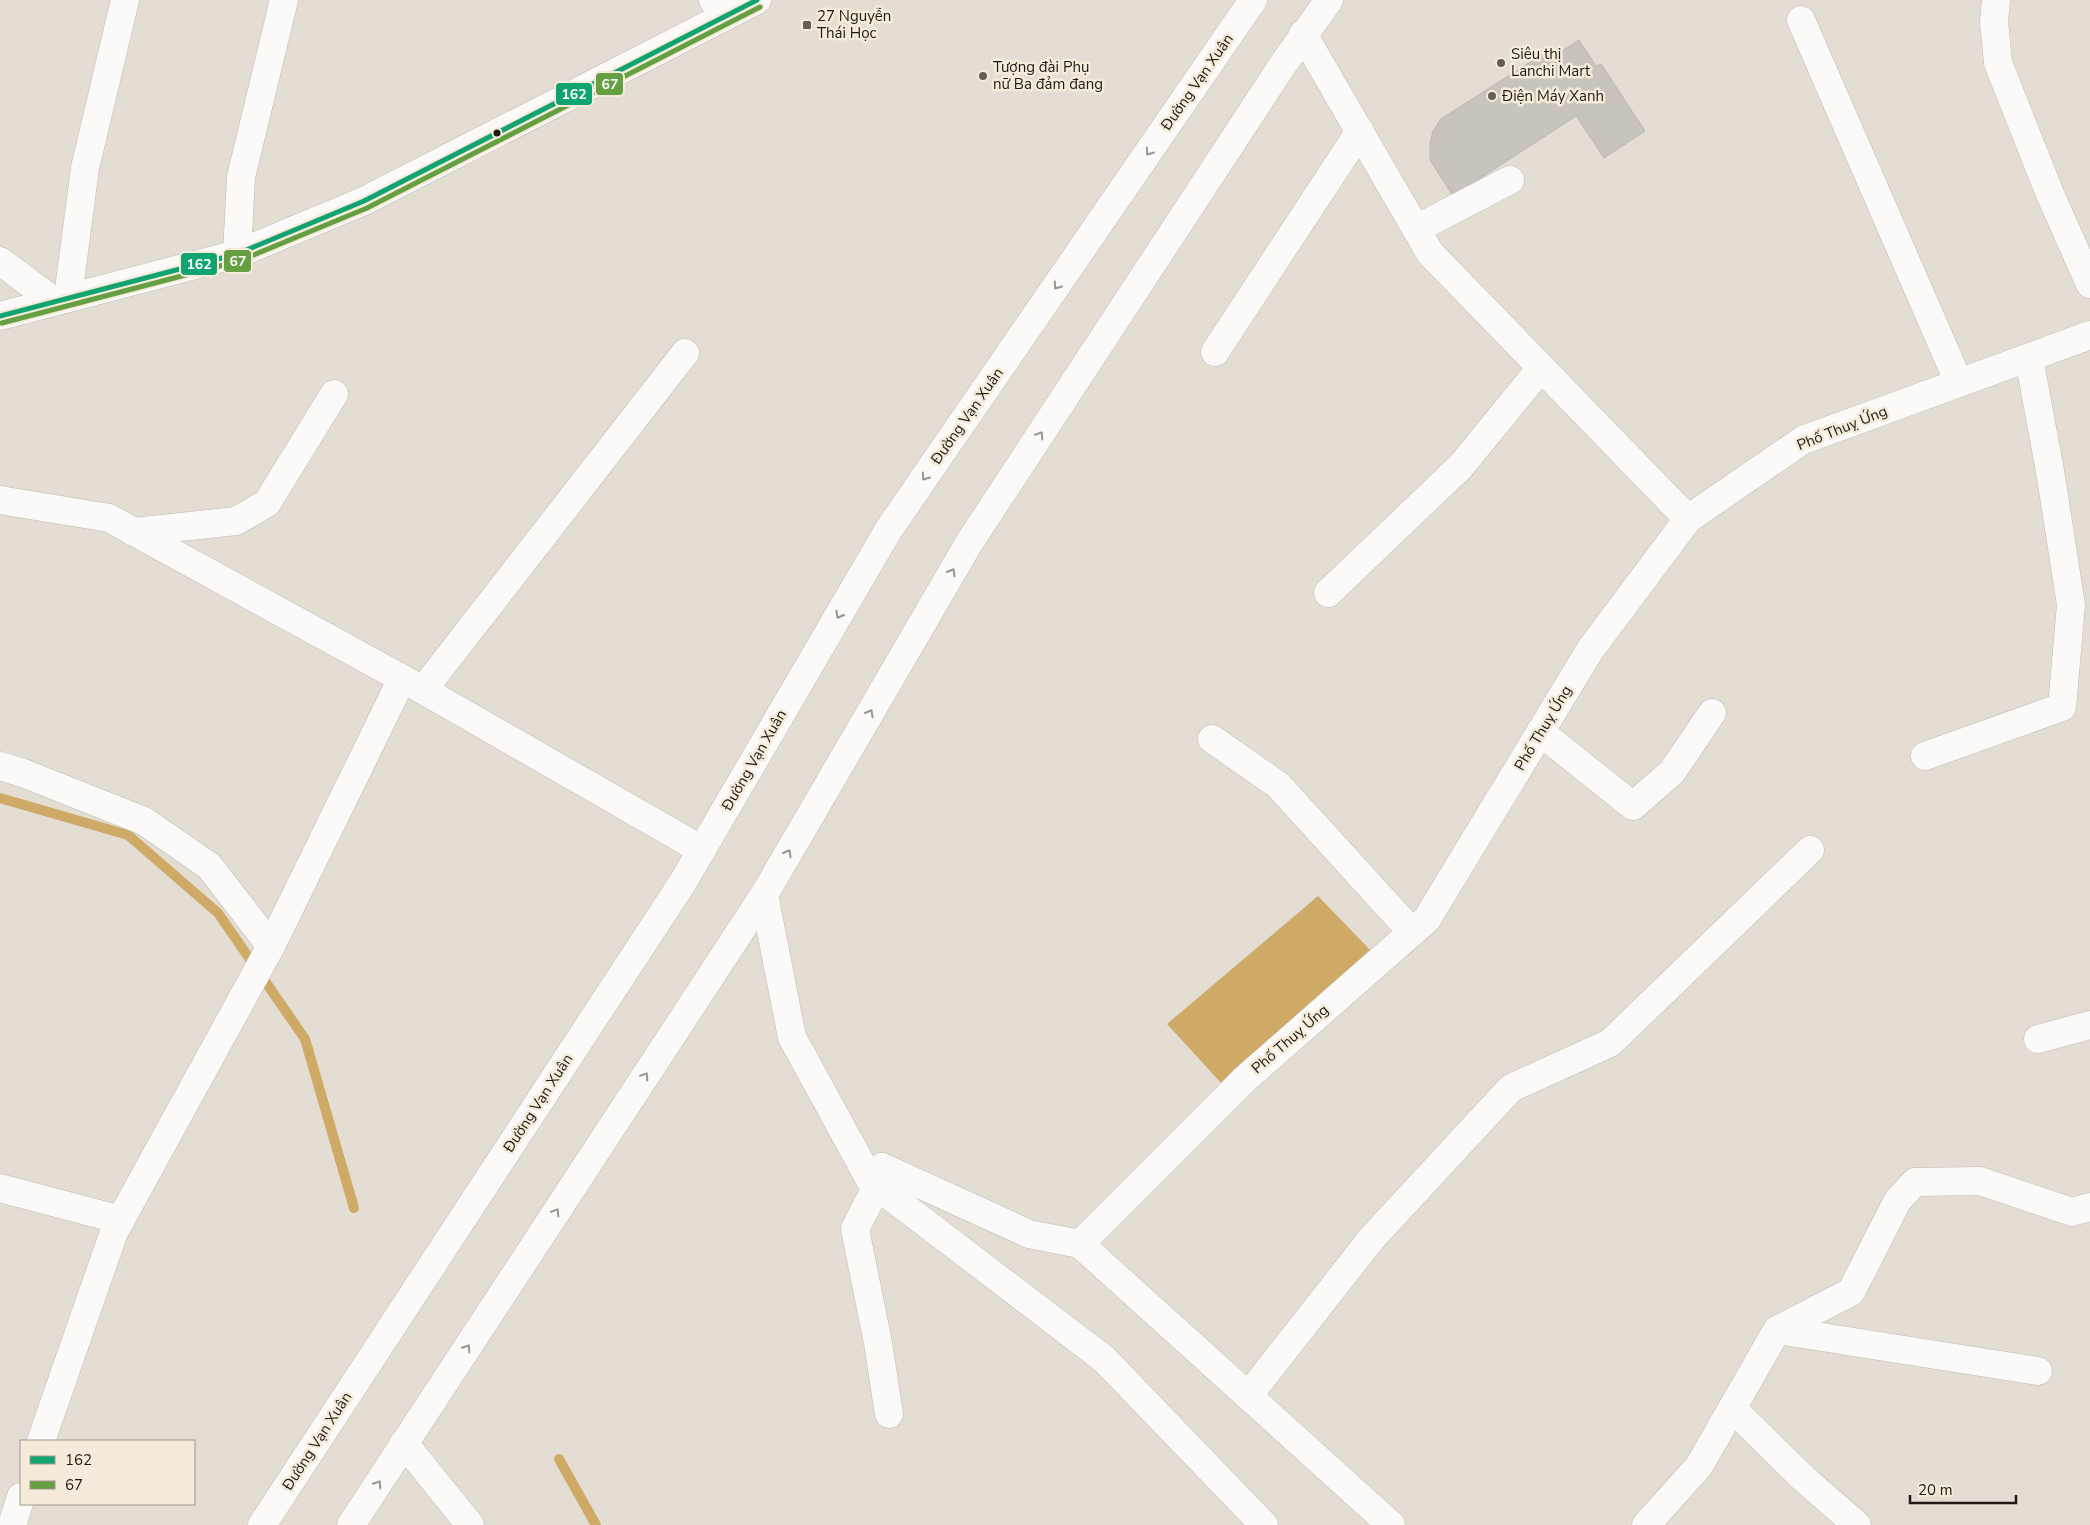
<svg xmlns="http://www.w3.org/2000/svg" width="2090" height="1525" viewBox="0 0 2090 1525" font-family="'Nunito Sans',sans-serif">
  <style>
    .water { fill: #cfaa67 }
    .lines { fill: none; stroke-linecap: round; stroke-linejoin: round }
    .stream { stroke: #cfaa67; stroke-width: 10 }
    .building { fill: #c8c3bc; stroke: #bbb6b0 }
    .minor-casing { stroke: #c0bbb4; stroke-width: 29 }
    .major-casing { stroke: #c0bbb4; stroke-width: 29 }
    .highway-casing { stroke: #c0bbb4; stroke-width: 29 }
    .minor { stroke: #fbfaf9; stroke-width: 28 }
    .major { stroke: #fbfaf9; stroke-width: 28 }
    .highway { stroke: #fbfaf9; stroke-width: 28 }
    .bus-1-casing { stroke: #f6ebdb; stroke-width: 9 }
    .bus-2-casing { stroke: #f6ebdb; stroke-width: 9 }
    .bus-1 { stroke: #11a471; stroke-width: 5 }
    .bus-2 { stroke: #649f42; stroke-width: 5 }
    .oneway { stroke: #989692 }
    .poi-dot { fill: #635f58; stroke: #f6ebdb; stroke-width: 2 }
    .bus-dot { fill: #1e1b15; stroke: #f6ebdb; stroke-width: 2 }
    .labels { text-anchor: middle; stroke-width: 5; stroke-linejoin: round; paint-order: stroke }
    .poi-label { font-size: 15px; fill: #1e1b15; stroke: #f6ebdb; text-anchor: start }
    .street-label { font-size: 15px; fill: #1e1b15; stroke: #f6ebdb }
    .line-badge { stroke: #f6ebdb; stroke-width: 2 }
    .badge-label { font-size: 14px; text-anchor: middle; font-weight: bold; fill: #fff }
  </style>
  <rect width="100%" height="100%" fill="#e3ddd4"/>
  <polygon class="water" points="1318,896 1376,956 1223,1085 1167,1024"/>
  <g class="lines">
    <g class="stream">
      <polyline points="0,798 128,835 218,913 305,1039 354,1208"/>
      <polyline points="559,1459 596,1525"/>
    </g>
  </g>
  <polygon class="building" points="1579,40 1596,66 1601,64 1645,131 1604,158 1576,116 1453,196 1430,160 1430,144 1433,131 1441,119 1541,55 1545,62"/>
  <g class="lines">
    <g class="minor-casing">
      <g id="minor">
        <polyline points="713,0 724,17"/>
        <polyline points="1996,0 1994,21 1998,63 2050,194 2090,284"/>
        <polyline points="1801,20 1959,383"/>
        <polyline points="1303,34 1430,253 1688,519"/>
        <polyline points="1416,229 1510,180"/>
        <polyline points="237,254 241,177 284,0"/>
        <polyline points="0,261 54,301"/>
        <polyline points="68,297 85,168 125,0"/>
        <polyline points="1215,352 1360,131"/>
        <polyline points="0,500 109,518 423,690 702,850"/>
        <polyline points="134,532 236,521 267,503 334,394"/>
        <polyline points="1328,593 1461,466 1541,368"/>
        <polyline points="423,690 685,353"/>
        <polyline points="1540,732 1633,806 1672,772 1712,713"/>
        <polyline points="1212,739 1278,785 1412,932"/>
        <polyline points="1925,756 2062,707 2071,605 2050,471 2029,358"/>
        <polyline points="0,766 23,773 144,821 209,866 271,946"/>
        <polyline points="2038,1039 2090,1025"/>
        <polyline points="869,1178 882,1167 1029,1234 1080,1244 1391,1525"/>
        <polyline points="877,1186 855,1229 878,1343 889,1414"/>
        <polyline points="0,1188 121,1220"/>
        <polyline points="1080,1244 1245,1079 1427,919 1590,650 1688,519 1803,440 2090,335"/>
        <polyline points="1777,1330 2038,1371"/>
        <polyline points="1248,1396 1372,1238 1511,1088 1610,1043 1810,850"/>
        <polyline points="1732,1408 1803,1478 1857,1525"/>
        <polyline points="41,1441 114,1232 271,946 402,679"/>
        <polyline points="404,1443 470,1525"/>
        <polyline points="12,1525 21,1497"/>
        <polyline points="1646,1525 1699,1466 1777,1330 1851,1292 1898,1200 1915,1182 1980,1181 2072,1212 2090,1207"/>
      </g>
    </g>
    <g class="major-casing">
      <g id="major">
        <polyline points="0,316 237,254 364,201 757,0"/>
        <polyline points="764,895 792,1037 869,1178 877,1186 1104,1359 1264,1525"/>
      </g>
    </g>
    <g class="highway-casing">
      <g id="highway">
        <polyline points="262,1525 683,882 889,529 1253,0"/>
        <polyline points="351,1525 764,895 969,543 1284,63 1329,0"/>
      </g>
    </g>
    <use href="#minor" class="minor"/>
    <use href="#major" class="major"/>
    <use href="#highway" class="highway"/>
    <g class="bus-1-casing">
      <polyline id="bus-1" points="0,316 237,254 364,201 757,0"/>
    </g>
    <g class="bus-2-casing">
      <polyline id="bus-2" points="2,323 239,261 367,208 760,7"/>
    </g>
    <use href="#bus-1" class="bus-1"/>
    <use href="#bus-2" class="bus-2"/>
  </g>
  <defs><path id="oneway-chevron" d="M-2-3.5L2.5 0L-2 3.5" fill="none" stroke-width="1.6" stroke-linecap="round" stroke-linejoin="round" transform="scale(1.25)"/></defs>
  <g class="oneway">
    <use href="#oneway-chevron" transform="translate(1149 152) rotate(125)"/>
    <use href="#oneway-chevron" transform="translate(1057 286) rotate(125)"/>
    <use href="#oneway-chevron" transform="translate(1040 435) rotate(-57)"/>
    <use href="#oneway-chevron" transform="translate(925 477) rotate(125)"/>
    <use href="#oneway-chevron" transform="translate(952 572) rotate(-60)"/>
    <use href="#oneway-chevron" transform="translate(839 615) rotate(120)"/>
    <use href="#oneway-chevron" transform="translate(870 713) rotate(-60)"/>
    <use href="#oneway-chevron" transform="translate(788 853) rotate(-60)"/>
    <use href="#oneway-chevron" transform="translate(645 1076) rotate(-57)"/>
    <use href="#oneway-chevron" transform="translate(556 1212) rotate(-57)"/>
    <use href="#oneway-chevron" transform="translate(467 1348) rotate(-57)"/>
    <use href="#oneway-chevron" transform="translate(378 1484) rotate(-57)"/>
  </g>
  <g class="poi-dot">
    <rect x="802" y="20" width="10" height="10" rx="2.5"/>
    <circle cx="1501" cy="63" r="5"/>
    <circle cx="983" cy="76" r="5"/>
    <circle cx="1492" cy="96" r="5"/>
  </g>
  <circle class="bus-dot" cx="497" cy="133" r="4.5"/>
  <g class="labels">
    <g class="poi-label">
      <text x="817" y="21">27 Nguyễn<tspan x="817" dy="17">Thái Học</tspan></text>
      <text x="1511" y="59">Siêu thị<tspan x="1511" dy="17">Lanchi Mart</tspan></text>
      <text x="993" y="72">Tượng đài Phụ<tspan x="993" dy="17">nữ Ba đảm đang</tspan></text>
      <text x="1502" y="101">Điện Máy Xanh</text>
    </g>
    <g class="street-label">
      <text transform="translate(1197 82) rotate(-55)" y="5">Đường Vạn Xuân</text>
      <text transform="translate(967 416) rotate(-55)" y="5">Đường Vạn Xuân</text>
      <text transform="translate(1842 428) rotate(-22)" y="5">Phố Thuỵ Ứng</text>
      <text transform="translate(1543 728) rotate(-59)" y="5">Phố Thuỵ Ứng</text>
      <text transform="translate(754 760) rotate(-60)" y="5">Đường Vạn Xuân</text>
      <text transform="translate(1290 1039) rotate(-41)" y="5">Phố Thuỵ Ứng</text>
      <text transform="translate(538 1103) rotate(-57)" y="5">Đường Vạn Xuân</text>
      <text transform="translate(317 1441) rotate(-57)" y="5">Đường Vạn Xuân</text>
    </g>
  </g>
  <g class="line-badge">
    <rect x="595" y="72" width="29" height="24" rx="5" fill="#649f42"/>
    <rect x="555" y="82" width="38" height="24" rx="5" fill="#11a471"/>
    <rect x="223" y="249" width="29" height="24" rx="5" fill="#649f42"/>
    <rect x="180" y="252" width="38" height="24" rx="5" fill="#11a471"/>
  </g>
  <g class="badge-label">
    <text x="610" y="89">67</text>
    <text x="574" y="99">162</text>
    <text x="238" y="266">67</text>
    <text x="199" y="269">162</text>
  </g>
  <rect x="20" y="1440" width="175" height="65" fill="#f6ebdb" stroke="#a0988c"/>
  <rect x="30" y="1456" width="25" height="8" fill="#11a471" stroke="#a0988c"/>
  <text x="65" y="1465" font-size="15" fill="#1e1b15">162</text>
  <rect x="30" y="1481" width="25" height="8" fill="#649f42" stroke="#a0988c"/>
  <text x="65" y="1490" font-size="15" fill="#1e1b15">67</text>
  <path d="M1910 1495v8h106v-8" fill="none" stroke="#1e1b15" stroke-width="2.5"/>
  <text x="1918" y="1495" font-size="15" fill="#1e1b15" stroke="#f6ebdb" stroke-width="4" paint-order="stroke">20 m</text>
</svg>
